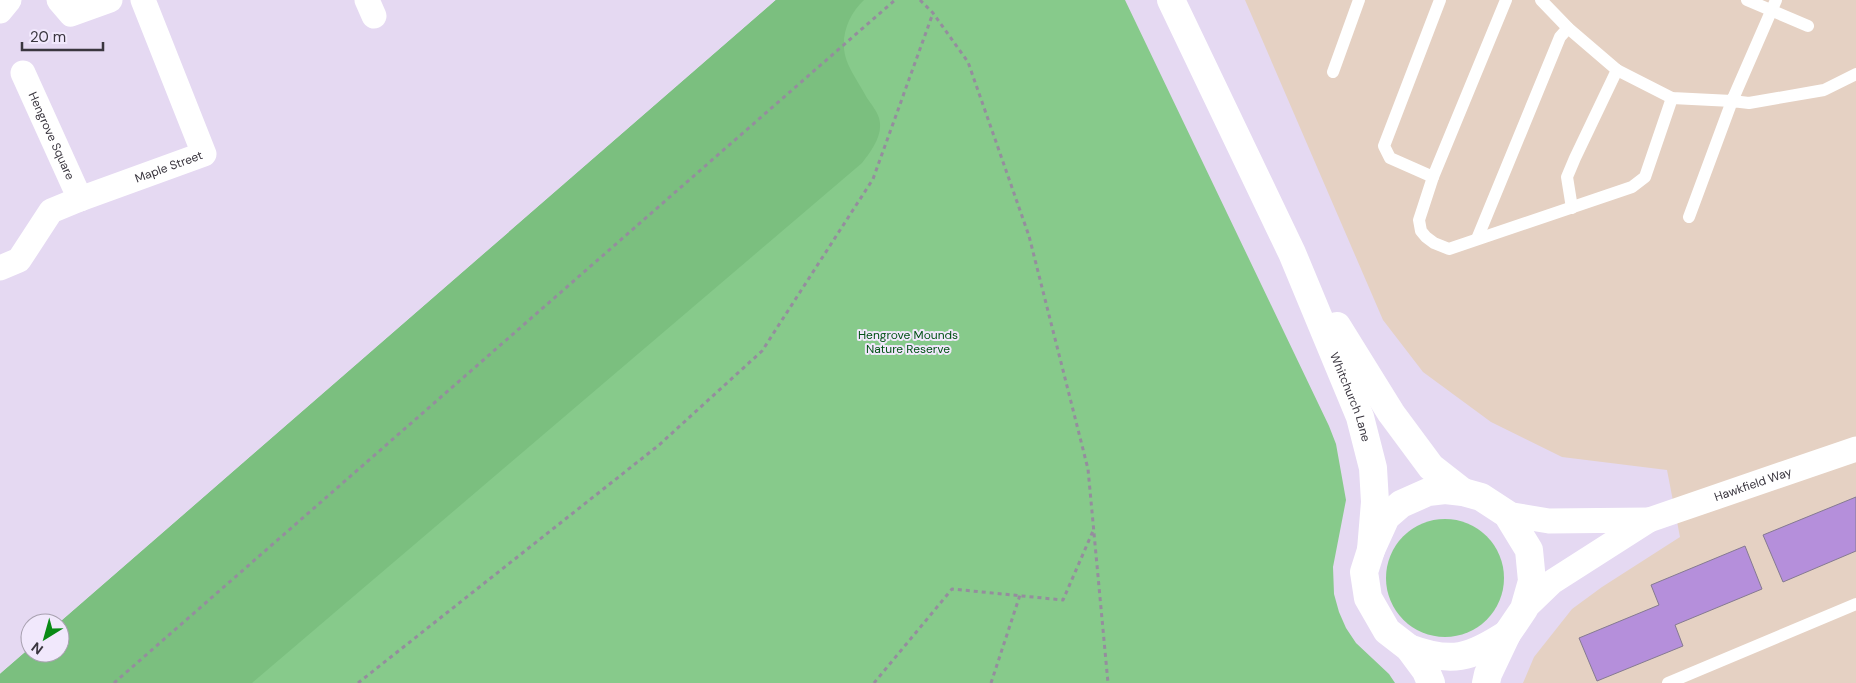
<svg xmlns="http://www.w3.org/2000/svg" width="1856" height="683" viewBox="0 0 1856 683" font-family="'DM Sans',sans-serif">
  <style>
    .commercial { fill: #e5d1c3 }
    .green { fill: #87ca8b }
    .forest { fill: #7bbf7f }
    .building { fill: #b58fdb; stroke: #857a91 }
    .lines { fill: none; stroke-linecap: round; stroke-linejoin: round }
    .path { stroke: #958d9e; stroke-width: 3; stroke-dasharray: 4 4; stroke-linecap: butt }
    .service { stroke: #fff; stroke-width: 12 }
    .minor { stroke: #fff; stroke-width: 25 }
    .tertiary { stroke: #fff; stroke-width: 28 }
    .labels { text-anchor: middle; stroke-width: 4; stroke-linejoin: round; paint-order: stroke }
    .street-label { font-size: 12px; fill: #3a363f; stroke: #f1e8fc }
    .park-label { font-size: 12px; fill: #005114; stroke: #f1e8fc }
  </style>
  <rect width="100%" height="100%" fill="#e5d9f2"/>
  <polygon class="commercial" points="1245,0 1856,0 1856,683 1523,683 1534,657 1572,609 1602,587 1680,537 1667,470 1562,457 1491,422 1423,372 1383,320"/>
  <g class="green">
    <polygon points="776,0 1125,0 1329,426 1336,444 1346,500 1333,567 1334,594 1339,612 1346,628 1356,643 1389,674 1395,683 0,683 0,674 30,648 30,653 60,653 59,623"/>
    <circle cx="1445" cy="578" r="59"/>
  </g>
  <path class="forest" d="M776,0H864C847,16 838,41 848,64C853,75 861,87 867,98C871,104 877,111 879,118C884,135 871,151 862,163L252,683H0V674L30,648V653H60L59,623Z"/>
  <g class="building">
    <polygon points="1856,497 1856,551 1783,582 1763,535"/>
    <polygon points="1745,546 1762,589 1675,625 1683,646 1597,681 1579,638 1659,605 1651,585"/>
  </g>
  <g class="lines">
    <g class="path">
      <polyline points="920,0 933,13 968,62 1029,236 1088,469 1108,683"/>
      <polyline points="114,683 895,0"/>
      <polyline points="358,683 659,445 762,351 873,179 933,13"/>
      <polyline points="874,683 952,589 1063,600 1093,531"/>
      <polyline points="991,683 1020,595"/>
    </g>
    <g class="service">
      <polyline points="1506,0 1433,177 1419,220 1421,231 1426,237 1434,243 1449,249 1632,187 1645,177 1672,98"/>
      <polyline points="1541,0 1568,28 1617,70 1672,98 1732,101 1776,0"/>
      <polyline points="1747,0 1808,26"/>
      <polyline points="1333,72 1359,0"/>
      <polyline points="1433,177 1390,158 1384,146 1440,0"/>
      <polyline points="1572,208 1567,177 1575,158 1617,70"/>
      <polyline points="1689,217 1732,101 1749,103 1824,90 1856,74"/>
      <polyline points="1477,239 1560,37 1568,28"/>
      <polyline points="1668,683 1856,604"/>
    </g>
    <g class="minor">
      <polyline points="59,0 71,14 110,0"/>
      <polyline points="367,0 374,16"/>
      <polyline points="0,11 9,0"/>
      <path id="s1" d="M23,73L80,199"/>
      <path id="s2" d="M0,268L19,260L51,211L80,199L204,154L143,0"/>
      <polyline points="1507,514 1549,521 1649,520 1552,582 1524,609"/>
      <path id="s3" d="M1649,520L1856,449"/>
    </g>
    <g class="tertiary">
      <path id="s4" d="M1171,0L1292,253L1360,417L1373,468L1375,502L1371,550"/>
      <polyline points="1337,326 1391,413 1431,467 1463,492"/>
      <path d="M1409,648C1452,664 1470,658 1507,634"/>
      <polyline points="1431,683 1426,671 1409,648 1387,631 1368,598 1364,572 1371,550 1386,517 1401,504 1428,492 1445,490 1463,492 1481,497 1507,514 1529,550 1532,581 1524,609 1507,634 1488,674 1486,683"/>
    </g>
  </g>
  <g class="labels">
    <g class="street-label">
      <text dy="4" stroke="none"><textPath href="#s1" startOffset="69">Hengrove Square</textPath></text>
      <text dy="4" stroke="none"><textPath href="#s2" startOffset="205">Maple Street</textPath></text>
      <text dy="4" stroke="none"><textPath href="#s4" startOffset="436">Whitchurch Lane</textPath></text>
      <text dy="4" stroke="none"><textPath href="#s3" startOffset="110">Hawkfield Way</textPath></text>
    </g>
    <g class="park-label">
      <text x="908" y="339">Hengrove Mounds<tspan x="908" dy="14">Nature Reserve</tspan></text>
    </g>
  </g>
  <g transform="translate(45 638) rotate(217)"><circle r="24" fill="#f1e8fc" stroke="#a8a1b0"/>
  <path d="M0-4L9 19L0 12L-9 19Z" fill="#098a15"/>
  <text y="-8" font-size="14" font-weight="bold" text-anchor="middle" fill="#3a363f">N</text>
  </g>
  <path d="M22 42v8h81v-8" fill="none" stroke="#3a363f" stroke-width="2.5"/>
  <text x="30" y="42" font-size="15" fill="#3a363f" stroke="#f1e8fc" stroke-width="4" paint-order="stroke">20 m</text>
</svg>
